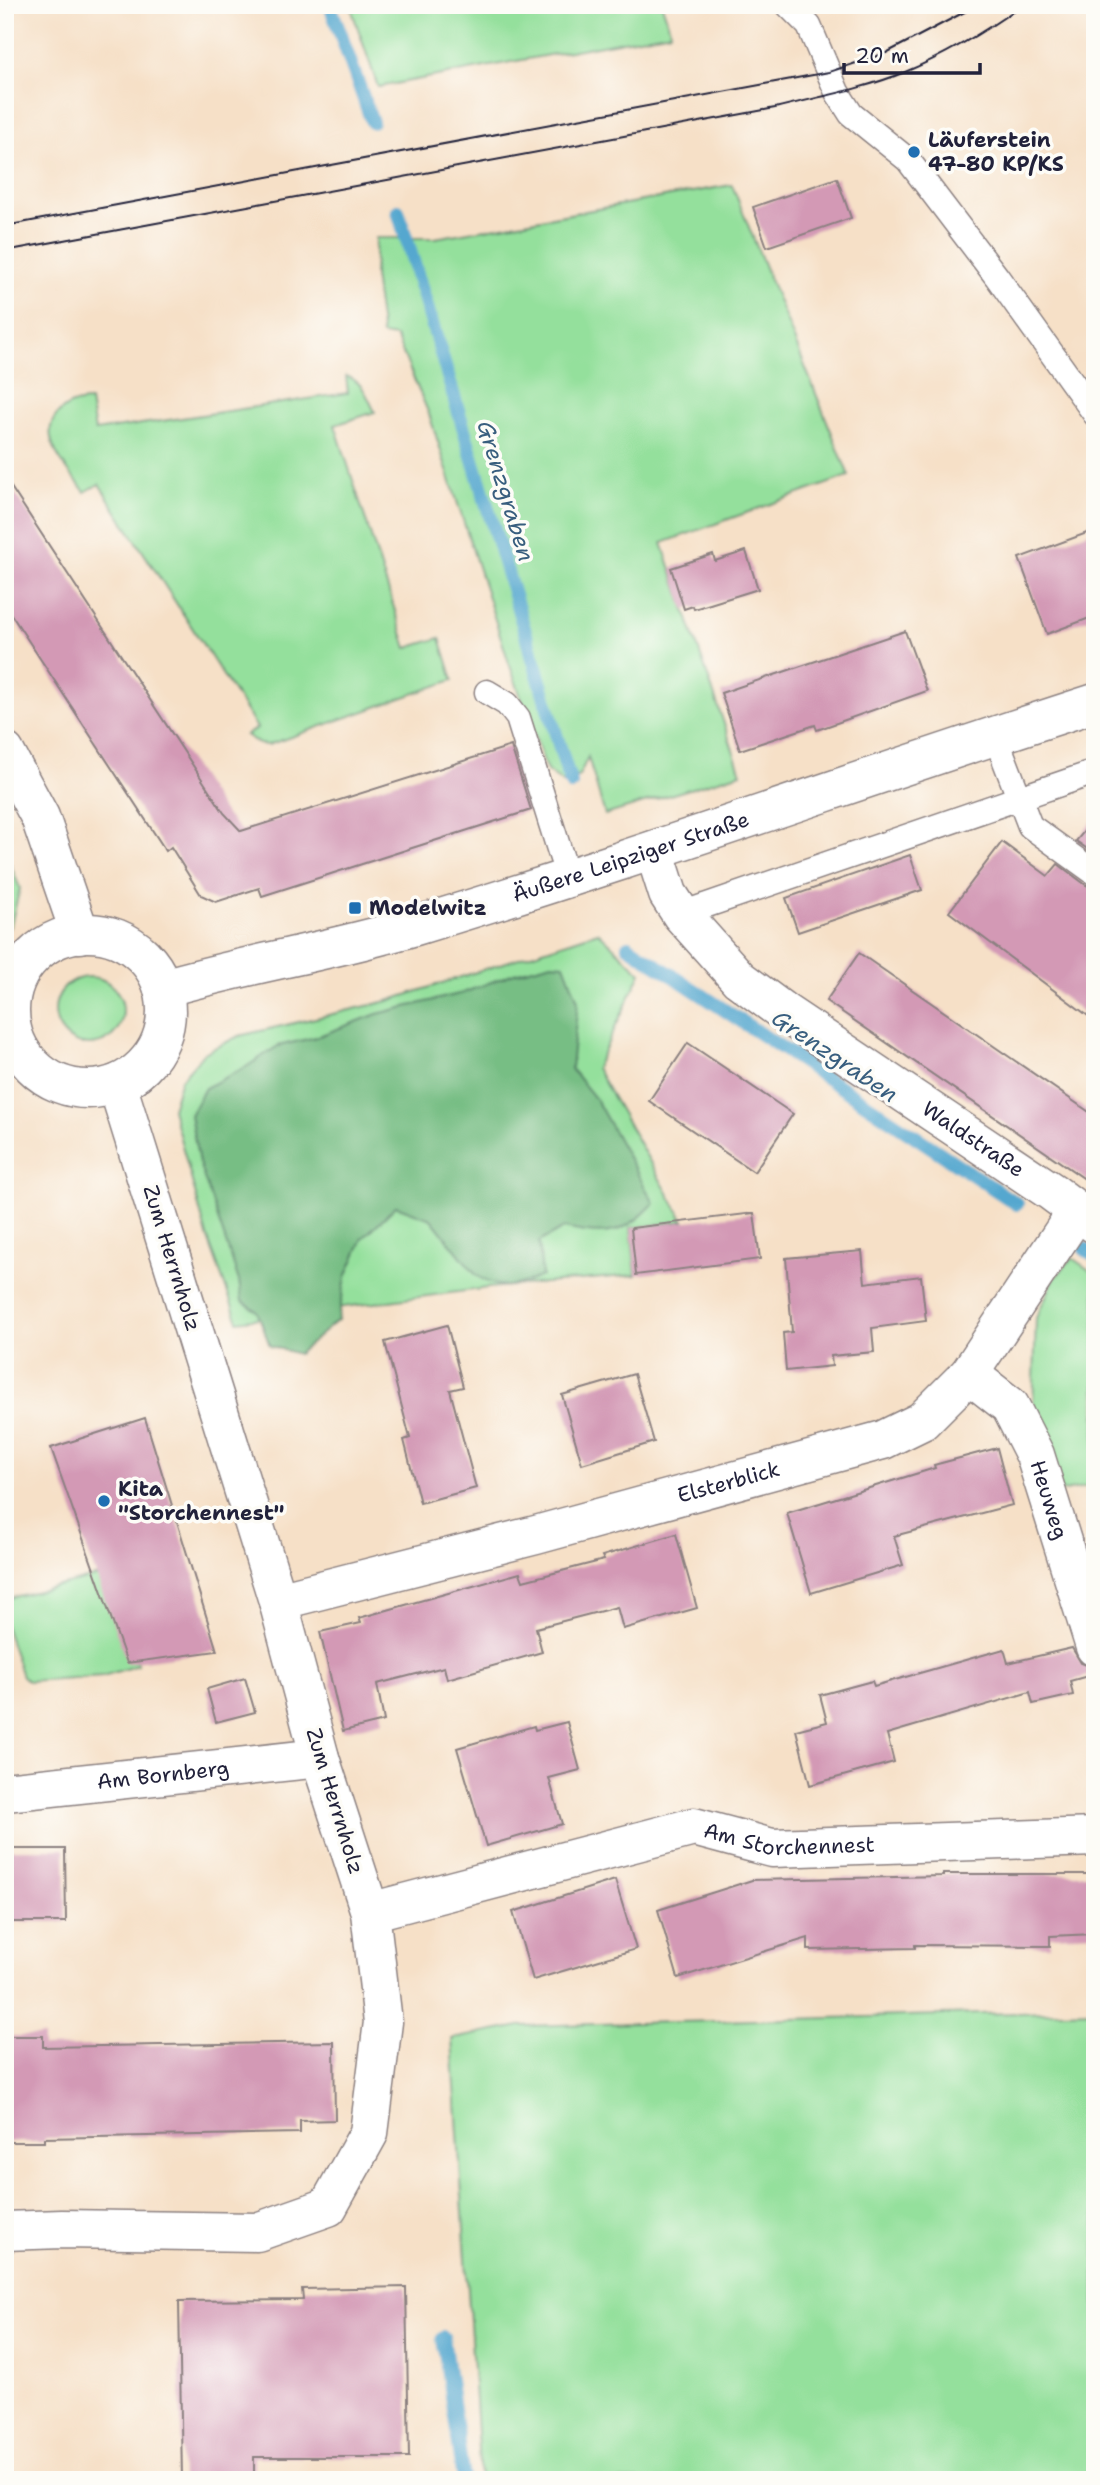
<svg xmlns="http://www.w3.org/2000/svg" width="1100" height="2485" viewBox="0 0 1100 2485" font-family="'Shantell Sans',sans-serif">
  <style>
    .green { fill: #94e09c; stroke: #5b816c; stroke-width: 2 }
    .forest { fill: #77be84; stroke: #4c7060; stroke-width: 2 }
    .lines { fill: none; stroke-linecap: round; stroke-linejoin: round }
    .stream { stroke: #54a7cf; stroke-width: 14 }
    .building { fill: #d399b5 }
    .service-casing { stroke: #8c8181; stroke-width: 27 }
    .minor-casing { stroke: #8c8181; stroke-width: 41 }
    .tertiary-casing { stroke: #8c8181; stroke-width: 41 }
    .service { stroke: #fff; stroke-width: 24 }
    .minor { stroke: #fff; stroke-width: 38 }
    .tertiary { stroke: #fff; stroke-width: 38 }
    .tram { stroke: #22223b; stroke-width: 2 }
    .poi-dot { fill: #1f6fb2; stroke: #fdfcf7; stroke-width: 2.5 }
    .labels { text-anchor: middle; stroke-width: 7; stroke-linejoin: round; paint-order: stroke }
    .poi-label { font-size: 21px; font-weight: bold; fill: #22223b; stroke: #fdfcf7; text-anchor: start }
    .street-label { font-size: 21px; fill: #22223b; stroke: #fdfcf7 }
    .water-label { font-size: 23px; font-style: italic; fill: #385e7e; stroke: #fdfcf7 }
  </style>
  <rect width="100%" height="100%" fill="#fdfcf7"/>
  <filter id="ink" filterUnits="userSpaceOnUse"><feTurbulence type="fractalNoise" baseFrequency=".0143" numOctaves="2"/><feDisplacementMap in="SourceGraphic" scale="14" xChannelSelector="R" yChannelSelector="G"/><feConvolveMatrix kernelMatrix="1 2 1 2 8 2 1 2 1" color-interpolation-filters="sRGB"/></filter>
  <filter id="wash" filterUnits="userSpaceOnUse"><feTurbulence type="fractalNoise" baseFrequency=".00686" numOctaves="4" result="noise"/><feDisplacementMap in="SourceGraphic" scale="28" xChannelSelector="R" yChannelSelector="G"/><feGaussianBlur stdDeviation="1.57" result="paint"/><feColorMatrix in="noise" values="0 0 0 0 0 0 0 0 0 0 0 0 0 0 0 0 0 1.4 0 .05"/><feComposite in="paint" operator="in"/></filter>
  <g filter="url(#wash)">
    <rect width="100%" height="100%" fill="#f6e0c7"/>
    <g class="green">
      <polygon points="350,5 662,5 671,32 378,87"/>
      <polygon points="732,185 849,476 662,543 741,773 605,815 588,757 579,776 563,783 547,771 509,663 429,414 396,337 382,335 374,276 376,238 435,238"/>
      <path d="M346,376C364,382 367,397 375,412L335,425L407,648L440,638L453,680L268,745L259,744L246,735L257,728L99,484L85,492C71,473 37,440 56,416C65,405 76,401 90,401L95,431L348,393Z"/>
      <polygon points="5,852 20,888 11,924 5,934"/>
      <polygon points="598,932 641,973 596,1068 684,1221 631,1228 636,1275 488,1288 238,1321 207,1236 172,1109 181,1079 204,1053 239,1036 388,1001"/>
      <circle cx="89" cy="1011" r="34"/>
      <polygon points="1072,1258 1095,1274 1095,1485 1059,1492 1033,1411 1036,1318 1054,1279"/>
      <polygon points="99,1576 109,1581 138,1665 103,1676 28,1681 22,1676 5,1626 5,1599"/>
      <polygon points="1095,2011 1095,2480 480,2480 452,2039 520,2026"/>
    </g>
    <path class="forest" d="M552,963L564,964L578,1001L571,1069L595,1098L654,1203C624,1236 606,1237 564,1228L539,1242L542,1276C517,1286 501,1293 476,1275L431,1219L396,1206L363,1238L346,1277L338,1320L298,1354L270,1346L257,1311L242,1301L239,1281L199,1163L190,1115L205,1088L246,1067L278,1046L316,1037L377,1014L463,993L514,973Z"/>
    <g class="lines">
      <g class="stream">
        <polyline points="330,5 372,122"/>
        <polyline points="398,211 571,784"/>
        <polyline points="628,946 1017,1204"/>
        <polyline points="1085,1249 1095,1256"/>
        <polyline points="443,2338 463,2480"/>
      </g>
    </g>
    <g id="blocks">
      <g class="building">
        <polygon points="837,178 851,218 767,247 753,207"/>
        <polygon points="5,478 224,813 241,831 511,746 531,810 262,896 259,888 216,902 201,895 171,847 166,851 5,605"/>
        <polygon points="1095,530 1095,616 1047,634 1019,558"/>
        <polygon points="746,551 758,589 694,609 693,606 684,609 671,568 713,554 715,561"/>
        <polygon points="905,631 927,691 817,730 815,725 740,750 721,693"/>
        <polygon points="1095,818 1095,854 1076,841"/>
        <polygon points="1002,842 1048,876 1058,864 1086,885 1095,888 1095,1021 949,912"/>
        <polygon points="910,855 922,890 798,932 786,898"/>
        <polygon points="859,953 1095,1116 1095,1186 826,1001"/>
        <polygon points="688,1043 793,1114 754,1172 649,1101"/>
        <polygon points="754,1213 760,1259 636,1275 631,1228"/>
        <polygon points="862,1251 865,1283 921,1276 926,1321 872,1328 874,1352 831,1356 832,1366 786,1371 783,1333 792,1332 786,1258"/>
        <polygon points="447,1325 463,1387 450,1390 476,1488 420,1503 404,1440 410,1438 385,1342"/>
        <polygon points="634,1374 654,1442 582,1464 562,1395"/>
        <polygon points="145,1418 217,1651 127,1663 51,1448"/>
        <polygon points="997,1448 1012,1505 894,1536 903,1565 811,1593 787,1513 935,1468 934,1465"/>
        <polygon points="676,1534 697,1608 623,1629 617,1607 536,1628 542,1652 447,1679 444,1667 377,1684 384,1721 343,1731 320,1632 361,1623 359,1618 520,1573 523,1581 604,1560 602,1556"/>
        <polygon points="1072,1648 1081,1663 1095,1668 1095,1674 1070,1681 1073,1695 1033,1704 1030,1692 887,1734 894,1762 810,1785 796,1730 827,1722 820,1695 872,1681 874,1686 1004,1649 1008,1663"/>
        <polygon points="245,1678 255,1712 216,1722 207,1689"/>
        <polygon points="567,1722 580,1770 549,1778 562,1824 486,1846 457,1748 534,1726 535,1730"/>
        <polygon points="5,1849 65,1849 66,1922 5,1922"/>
        <polygon points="943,1874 1095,1874 1095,1934 1050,1936 1050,1946 915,1945 915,1948 808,1950 808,1938 678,1978 658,1910 752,1880 943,1876"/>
        <polygon points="615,1880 636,1949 533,1980 513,1912"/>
        <polygon points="5,2036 43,2036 43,2047 334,2042 335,2120 300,2121 300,2133 44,2138 44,2142 5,2142"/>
        <polygon points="406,2287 409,2457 254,2457 254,2480 182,2480 179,2301 303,2300 302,2289"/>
      </g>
    </g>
  </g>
  <g filter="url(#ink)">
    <use href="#blocks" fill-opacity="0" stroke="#8c8181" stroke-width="2"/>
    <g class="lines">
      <g class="service-casing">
        <g id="service">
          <polyline points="788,5 809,26 837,92 851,114 908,160 997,277 1095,414"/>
          <polyline points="487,692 507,704 518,718 568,878"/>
          <polyline points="995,735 1030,826 1095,873"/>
          <polyline points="681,914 1095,772"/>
        </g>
      </g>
      <g class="minor-casing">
        <g id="minor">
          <polyline points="5,752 40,817 80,934"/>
          <path id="s1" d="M654,850L668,894L681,914L739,979L785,1013L1052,1192L1095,1224"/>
          <path id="s2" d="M969,1374L1010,1406L1035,1455L1095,1647"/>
          <path id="s3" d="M278,1601L536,1535L883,1440L922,1421L969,1374L1077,1211"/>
          <path id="s4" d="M5,1792L320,1758"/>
          <path id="s5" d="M370,1912L694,1827L772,1848L1095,1837"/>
          <polyline points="5,2231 62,2229 257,2232 328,2207 369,2133 383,2022 370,1912 320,1758 278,1601 117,1084"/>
        </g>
      </g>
      <g class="tertiary-casing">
        <g id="tertiary">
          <circle cx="88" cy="1011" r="78"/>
          <path id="s6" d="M163,988C246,964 332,951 415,926C643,857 868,776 1095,703"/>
        </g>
      </g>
      <use href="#service" class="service"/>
      <use href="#minor" class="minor"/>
      <use href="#tertiary" class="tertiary"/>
      <g class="tram">
        <polyline points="5,226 829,72 886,53 978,5"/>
        <path d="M5,251L775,108C818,97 864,89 905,72C946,55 987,30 1022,5"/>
      </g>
    </g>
  </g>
  <g class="poi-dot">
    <circle cx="914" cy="152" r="7"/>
    <rect x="348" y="901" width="14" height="14" rx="3.5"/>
    <circle cx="104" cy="1501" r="7"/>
  </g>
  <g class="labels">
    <g class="poi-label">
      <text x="928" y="147">Läuferstein<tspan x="928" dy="24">47-80 KP/KS</tspan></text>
      <text x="369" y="915">Modelwitz</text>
      <text x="118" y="1496">Kita<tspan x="118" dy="24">"Storchennest"</tspan></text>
    </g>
    <g class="street-label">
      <text dy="7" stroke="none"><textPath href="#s6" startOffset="486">Äußere Leipziger Straße</textPath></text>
      <text dy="7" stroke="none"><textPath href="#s1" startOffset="441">Waldstraße</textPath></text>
      <text transform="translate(172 1258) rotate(73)" y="7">Zum Herrnholz</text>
      <text dy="7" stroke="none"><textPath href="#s3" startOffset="466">Elsterblick</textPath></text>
      <text dy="7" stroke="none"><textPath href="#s2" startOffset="154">Heuweg</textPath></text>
      <text dy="7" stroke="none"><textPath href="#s4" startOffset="159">Am Bornberg</textPath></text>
      <text transform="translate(335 1801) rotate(73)" y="7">Zum Herrnholz</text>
      <text dy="7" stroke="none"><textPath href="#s5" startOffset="432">Am Storchennest</textPath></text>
    </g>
    <g class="water-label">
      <text transform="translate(506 491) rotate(73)" y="8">Grenzgraben</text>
      <text transform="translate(835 1056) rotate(34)" y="8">Grenzgraben</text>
    </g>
  </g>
  <rect width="1100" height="2485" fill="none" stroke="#fdfcf7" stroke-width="28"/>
  <path d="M844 63v10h136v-10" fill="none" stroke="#22223b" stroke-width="3.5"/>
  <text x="855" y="63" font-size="21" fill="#22223b" stroke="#fdfcf7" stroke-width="5" paint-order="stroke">20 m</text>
</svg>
